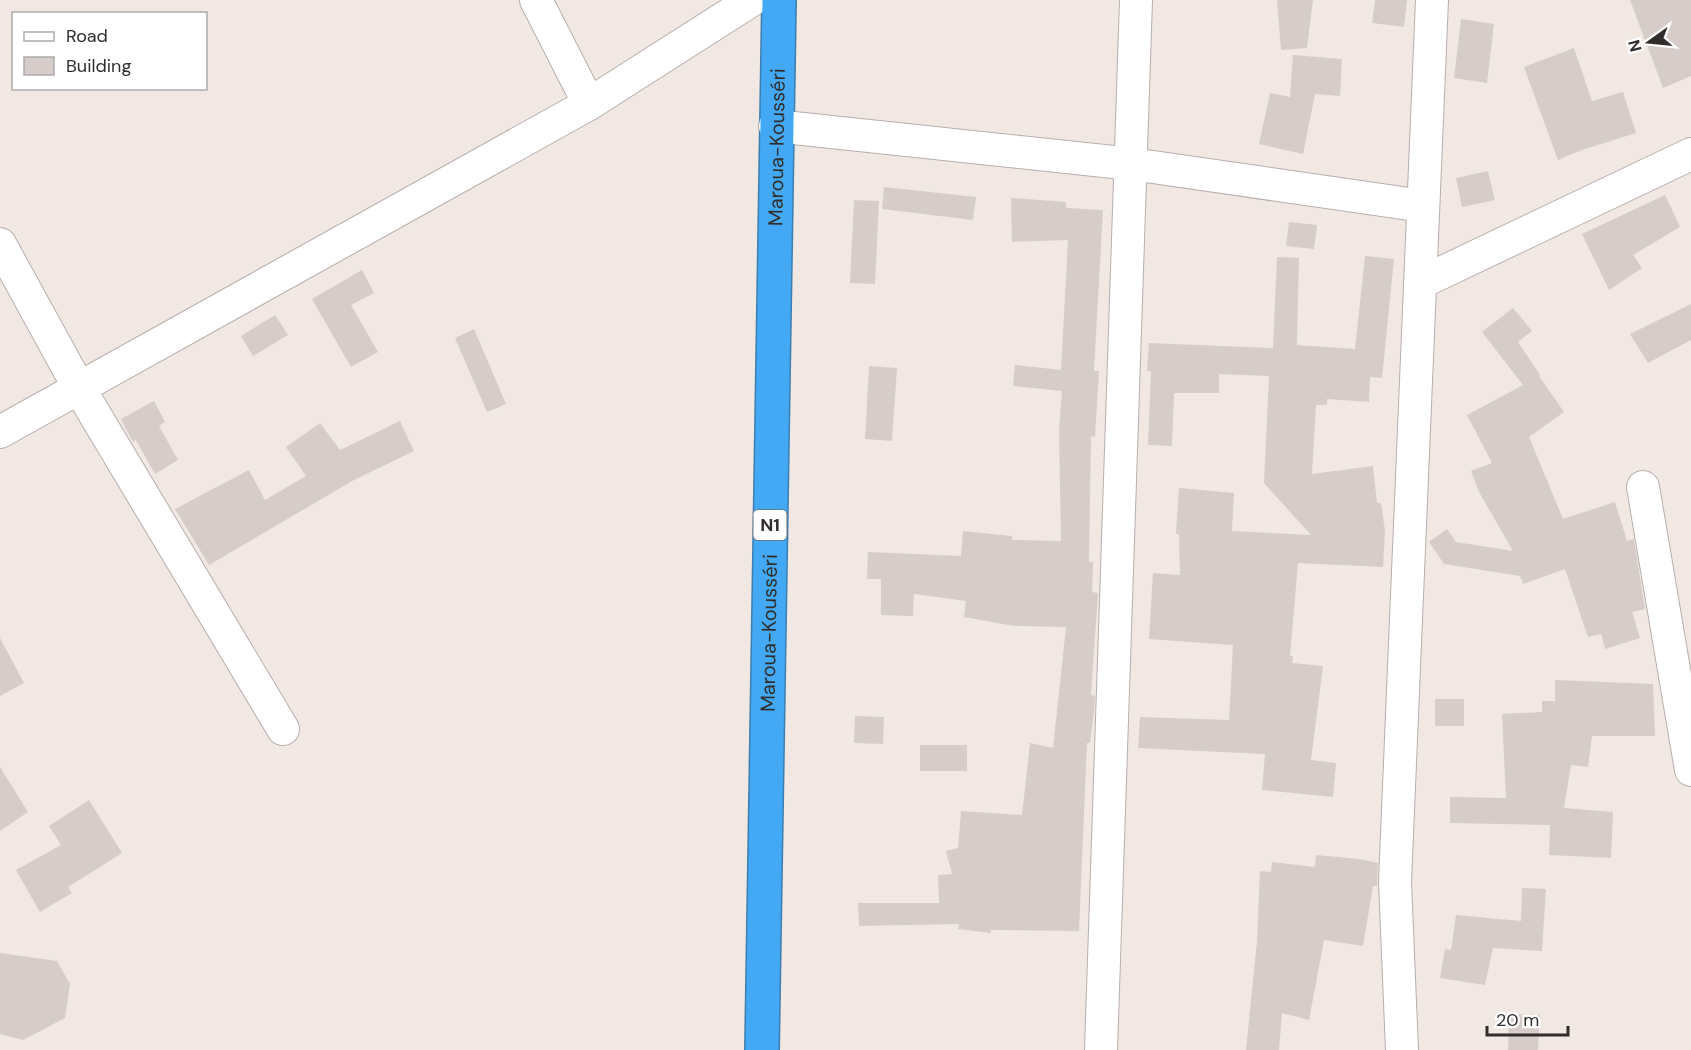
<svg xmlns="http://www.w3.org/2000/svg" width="1691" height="1050" viewBox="0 0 1691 1050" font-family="'DM Sans',sans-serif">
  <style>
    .building { fill: #d6ccc9 }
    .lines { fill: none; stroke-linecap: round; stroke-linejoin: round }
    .street-casing { stroke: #b8aeab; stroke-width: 34 }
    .highway-casing { stroke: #3d7eae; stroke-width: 36 }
    .street { stroke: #fff; stroke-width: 32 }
    .highway { stroke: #43a9f4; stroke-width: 33 }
    .labels { text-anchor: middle; stroke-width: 6; stroke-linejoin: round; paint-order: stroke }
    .shield { fill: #fff; stroke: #6f6c6b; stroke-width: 1.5 }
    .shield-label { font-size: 18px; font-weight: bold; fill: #312d2c }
    .street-label { font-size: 20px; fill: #312d2c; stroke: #fff }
  </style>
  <rect width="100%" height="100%" fill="#f1e8e4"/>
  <g class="building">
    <polygon points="1277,0 1313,0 1307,48 1281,50"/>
    <polygon points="1375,0 1407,0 1404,27 1372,23"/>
    <polygon points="1630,0 1691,0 1691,76 1663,88"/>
    <polygon points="1461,19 1494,24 1487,83 1454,78"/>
    <polygon points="1574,48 1592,101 1623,92 1636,133 1579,151 1558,160 1524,67"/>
    <polygon points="1293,55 1342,59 1340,96 1315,94 1303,154 1259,144 1270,93 1290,97"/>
    <polygon points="1488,171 1495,200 1462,207 1456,178"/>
    <polygon points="884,187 976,197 973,220 882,209"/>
    <polygon points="1665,195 1680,227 1633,255 1642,268 1609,290 1582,234"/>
    <polygon points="1011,198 1066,202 1066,208 1103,210 1094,371 1099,371 1095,437 1091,436 1089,562 1093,562 1092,592 1098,593 1091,695 1095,696 1094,712 1090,743 1087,743 1079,931 991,930 991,933 958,929 959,924 859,926 858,903 939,903 938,875 952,874 946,851 958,848 961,811 1022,815 1030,743 1053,748 1066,627 1014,626 964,617 966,601 914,594 913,616 881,615 881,579 867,579 868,552 961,556 963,531 1012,536 1012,540 1061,541 1059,429 1062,391 1013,386 1015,365 1061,370 1068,240 1012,242"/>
    <polygon points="854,200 879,201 875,284 850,283"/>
    <polygon points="1289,222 1317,225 1314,249 1286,246"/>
    <polygon points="1365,256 1394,259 1382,378 1370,377 1369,402 1327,399 1327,405 1316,405 1312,474 1373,466 1377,503 1381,503 1385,531 1383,567 1298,563 1290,656 1293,656 1292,663 1323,666 1311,760 1336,763 1333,797 1262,790 1265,754 1138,748 1140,717 1229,720 1233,645 1149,639 1153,573 1180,575 1179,534 1176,534 1179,488 1234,493 1232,531 1311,535 1264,483 1269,376 1219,374 1219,393 1174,393 1172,446 1148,445 1151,371 1147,371 1149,343 1273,348 1277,257 1299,258 1297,345 1355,349"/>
    <polygon points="362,270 374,293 351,305 378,352 351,367 312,299"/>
    <polygon points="1691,304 1691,340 1648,363 1630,334"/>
    <polygon points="1513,308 1532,331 1518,342 1540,375 1534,379 1539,376 1564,412 1529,437 1563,519 1615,502 1627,541 1634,539 1645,609 1632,612 1640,638 1605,649 1601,634 1588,637 1565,569 1523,584 1520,576 1444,564 1429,542 1447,529 1456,542 1513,551 1479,492 1471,471 1492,463 1467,415 1523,385 1482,332"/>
    <polygon points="275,315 288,335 253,356 241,336"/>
    <polygon points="474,329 506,404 487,412 455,338"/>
    <polygon points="869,366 897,368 892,441 865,439"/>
    <polygon points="154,401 165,422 159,426 178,460 155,474 136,440 133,442 121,419"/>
    <polygon points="400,421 414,451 354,480 209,565 175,509 249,470 265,500 306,476 286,447 320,423 340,450"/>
    <polygon points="0,638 24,683 0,696"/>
    <polygon points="1555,680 1653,684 1655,736 1592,736 1588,767 1571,765 1564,808 1613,812 1611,858 1549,855 1550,825 1450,823 1450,797 1506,798 1502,714 1542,712 1542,701 1555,701"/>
    <rect x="1435" y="699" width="29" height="27"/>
    <polygon points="855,716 884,717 883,744 854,743"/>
    <rect x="920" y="745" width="47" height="26"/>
    <polygon points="0,767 28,812 0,831"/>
    <polygon points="89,800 122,853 68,887 72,893 40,912 16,870 61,845 49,826"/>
    <polygon points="1316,855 1359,859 1378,863 1377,886 1373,886 1363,946 1324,940 1309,1020 1282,1013 1279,1050 1246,1050 1257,941 1260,871 1271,872 1272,862 1315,867"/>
    <polygon points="1522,888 1546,889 1542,951 1493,948 1485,985 1440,978 1445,949 1451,950 1456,915 1521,921"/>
    <polygon points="0,953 57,961 70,984 65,1018 23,1040 0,1034"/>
    <polygon points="1509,1014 1540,1015 1538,1050 1508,1050"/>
  </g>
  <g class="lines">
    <g class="street-casing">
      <g id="street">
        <polyline points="536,0 589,104"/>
        <polyline points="775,126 1132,164 1423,206"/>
        <polyline points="0,244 79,388 283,729"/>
        <polyline points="1420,283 1691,154"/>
        <polyline points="0,432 589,104 752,0"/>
        <polyline points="1643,487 1691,770"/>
        <polyline points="1101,1050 1136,0"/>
        <polyline points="1402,1050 1395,882 1432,0"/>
      </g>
    </g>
    <g class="highway-casing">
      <g id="highway">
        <path id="s1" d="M762,1050L779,0"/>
      </g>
    </g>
    <use href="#street" class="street"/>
    <use href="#highway" class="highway"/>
  </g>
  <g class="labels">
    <rect class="shield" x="753.5" y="510" width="33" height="30" rx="4.5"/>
    <g class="shield-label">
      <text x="770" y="531">N1</text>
    </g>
    <g class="street-label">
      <text dy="7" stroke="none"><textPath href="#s1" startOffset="903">Maroua-Kousséri</textPath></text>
      <text dy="7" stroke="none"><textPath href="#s1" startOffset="417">Maroua-Kousséri</textPath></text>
    </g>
  </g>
  <rect x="12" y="12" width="195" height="78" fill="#ffffff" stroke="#adabab" stroke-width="1.5"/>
  <rect x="24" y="32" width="30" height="9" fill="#ffffff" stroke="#adabab" stroke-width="1.5"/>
  <text x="66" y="42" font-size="18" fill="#312d2c">Road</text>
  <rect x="24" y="57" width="30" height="18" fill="#d6ccc9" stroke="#adabab" stroke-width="1.5"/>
  <text x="66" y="72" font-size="18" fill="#312d2c">Building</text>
  <g transform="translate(1649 42) rotate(255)" stroke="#ffffff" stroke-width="4.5" paint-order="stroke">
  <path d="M0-4.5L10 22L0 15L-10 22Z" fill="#312d2c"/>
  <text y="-9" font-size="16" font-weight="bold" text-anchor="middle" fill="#312d2c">N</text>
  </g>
  <path d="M1487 1026v9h81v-9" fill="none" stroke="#312d2c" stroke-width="3"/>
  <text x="1496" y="1026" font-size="18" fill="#312d2c" stroke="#ffffff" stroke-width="4.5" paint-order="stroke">20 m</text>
</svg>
